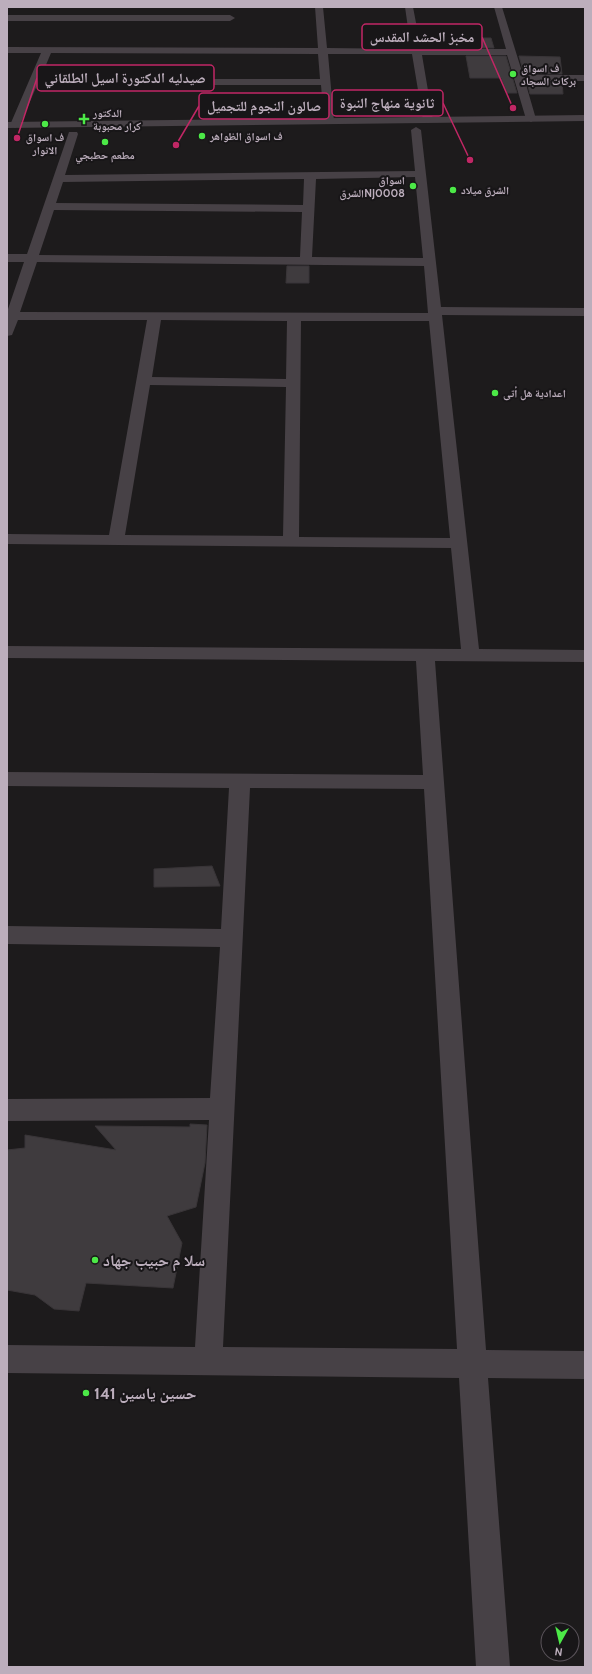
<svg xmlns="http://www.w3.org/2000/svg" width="592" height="1674" viewBox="0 0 592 1674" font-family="Cabin,'Noto Naskh Arabic',sans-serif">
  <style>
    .building { fill: #3f3b3e; stroke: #393538 }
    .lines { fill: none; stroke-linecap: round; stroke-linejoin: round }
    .minor { fill: #474146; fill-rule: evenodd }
    .tertiary { fill: #474146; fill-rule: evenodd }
    .poi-dot { fill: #4ce947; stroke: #181618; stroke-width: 1.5 }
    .labels { text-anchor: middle; stroke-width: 4; stroke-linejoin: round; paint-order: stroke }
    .far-poi-label { font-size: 11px; font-weight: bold; fill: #bcaebc; stroke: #181618; text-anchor: start }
    .near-poi-label { font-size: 16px; font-weight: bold; fill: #bcaebc; stroke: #181618; text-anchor: start }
    .leader { fill: none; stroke: #c12765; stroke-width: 1.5 }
    .callout-dot { fill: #c12765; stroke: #181618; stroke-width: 1.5 }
    .callout { fill: #181618; stroke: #c12765; stroke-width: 1.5 }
    .callout-label { font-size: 14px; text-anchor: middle; font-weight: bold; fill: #bcaebc }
  </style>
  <rect width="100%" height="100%" fill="#1d1b1c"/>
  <g class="building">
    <polygon points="463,38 491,38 494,48 465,48"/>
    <polygon points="466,56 506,56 517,93 507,93 501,78 470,78"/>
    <polygon points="519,56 560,57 562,74 524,74"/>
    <polygon points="527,82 562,82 563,94 530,94"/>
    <polygon points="287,266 309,266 309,283 286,283"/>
    <polygon points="212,866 220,886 154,887 154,869"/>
    <polygon points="190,1124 207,1125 205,1163 196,1207 167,1216 182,1243 173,1288 86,1283 79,1311 54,1309 35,1295 7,1290 7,1150 25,1148 25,1135 116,1150 95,1126 190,1127"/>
  </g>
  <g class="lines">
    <g class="minor">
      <path d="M315,7H323L327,48L411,49L405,7H413L421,49H506L494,7H502L523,75H585V81H525L536,119L531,122L526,119L507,55H422L433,120L428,123L423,120L412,54H328L334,121L329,124L324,121L321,85H37L20,125L15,128L10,125L41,53H7V47L318,48ZM51,53L318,54L320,79H40Z"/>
      <polygon points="7,15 230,15 235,18 230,21 7,21"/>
      <path d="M416,127L421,130L441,307L585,308V316L442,315L479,649L585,650V662L435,661L486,1350L585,1351V1379L488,1378L510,1667H476L459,1378L7,1373V1345L195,1347L209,1120L7,1121V1099L210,1098L220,947L7,944V926L221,929L229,788L7,786V772L423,775L416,661L7,658V646L461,649L451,548L7,544V534L109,535L147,320H18L12,335L7,336V312L24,262H7V254H27L69,132H77L78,134L65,175L415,171L411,130ZM415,177L423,258L312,257L316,179ZM304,179L303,205L56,203L63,182ZM54,210L302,212L300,257L39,255ZM37,262L424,266L428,313L20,312ZM161,320L287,321L286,379L152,377ZM301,321H429L450,538L299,537ZM150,385L286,387L283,536L125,535ZM250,788L424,789L457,1349L223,1347Z"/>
    </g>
    <polygon class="tertiary" points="585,115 585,121 7,128 7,122"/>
  </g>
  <g class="poi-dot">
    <circle cx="513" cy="74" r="4"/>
    <path d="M82 113h4v4h4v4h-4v4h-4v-4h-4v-4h4z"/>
    <circle cx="45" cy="124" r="4"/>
    <circle cx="202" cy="136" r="4"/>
    <circle cx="105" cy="142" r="4"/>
    <circle cx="413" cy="186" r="4"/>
    <circle cx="453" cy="190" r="4"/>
    <circle cx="495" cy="393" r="4"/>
    <circle cx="95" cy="1260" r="4"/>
    <circle cx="86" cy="1393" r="4"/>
  </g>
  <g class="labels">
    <g class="far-poi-label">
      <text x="521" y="72">ف اسواق<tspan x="521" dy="13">بركات السجاد</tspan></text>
      <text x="93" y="117">الدكتور<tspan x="93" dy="13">كرار محبوبة</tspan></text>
      <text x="210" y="140">ف اسواق الظواهر</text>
      <text x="45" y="141" text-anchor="middle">ف اسواق<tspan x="45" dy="13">الانوار</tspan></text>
      <text x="105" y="159" text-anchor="middle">مطعم حطبجي</text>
      <text x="405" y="184" text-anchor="end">اسواق<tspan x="405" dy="13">الشرقNJ0008</tspan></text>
      <text x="461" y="194">الشرق ميلاد</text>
      <text x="503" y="397">اعدادية هل أتى</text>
    </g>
    <g class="near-poi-label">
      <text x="103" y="1266">سلا م حبيب جهاد</text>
      <text x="94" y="1399">141 حسين ياسين</text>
    </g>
  </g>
  <path class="leader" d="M513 108L482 37M17 138L37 78M470 160L443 103M176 145L199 106"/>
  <g class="callout-dot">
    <circle cx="513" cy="108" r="4"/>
    <circle cx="17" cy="138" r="4"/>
    <circle cx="470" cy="160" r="4"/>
    <circle cx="176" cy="145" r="4"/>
  </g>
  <g class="callout">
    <rect x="362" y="24" width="120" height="26" rx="4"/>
    <rect x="37" y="65" width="177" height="26" rx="4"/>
    <rect x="332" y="90" width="111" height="26" rx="4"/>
    <rect x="199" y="93" width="130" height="26" rx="4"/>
  </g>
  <g class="callout-label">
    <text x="422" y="42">مخبز الحشد المقدس</text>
    <text x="125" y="83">صيدليه الدكتورة اسيل الطلقاني</text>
    <text x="387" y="108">ثانوية منهاج النبوة</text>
    <text x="264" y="111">صالون النجوم للتجميل</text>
  </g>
  <rect width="592" height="1674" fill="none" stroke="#bcaebc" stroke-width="16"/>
  <g transform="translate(560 1642) rotate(188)"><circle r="19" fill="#181618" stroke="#5a535a"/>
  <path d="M0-3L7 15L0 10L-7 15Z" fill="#4ce947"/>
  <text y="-6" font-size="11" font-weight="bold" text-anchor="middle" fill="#bcaebc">N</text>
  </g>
</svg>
